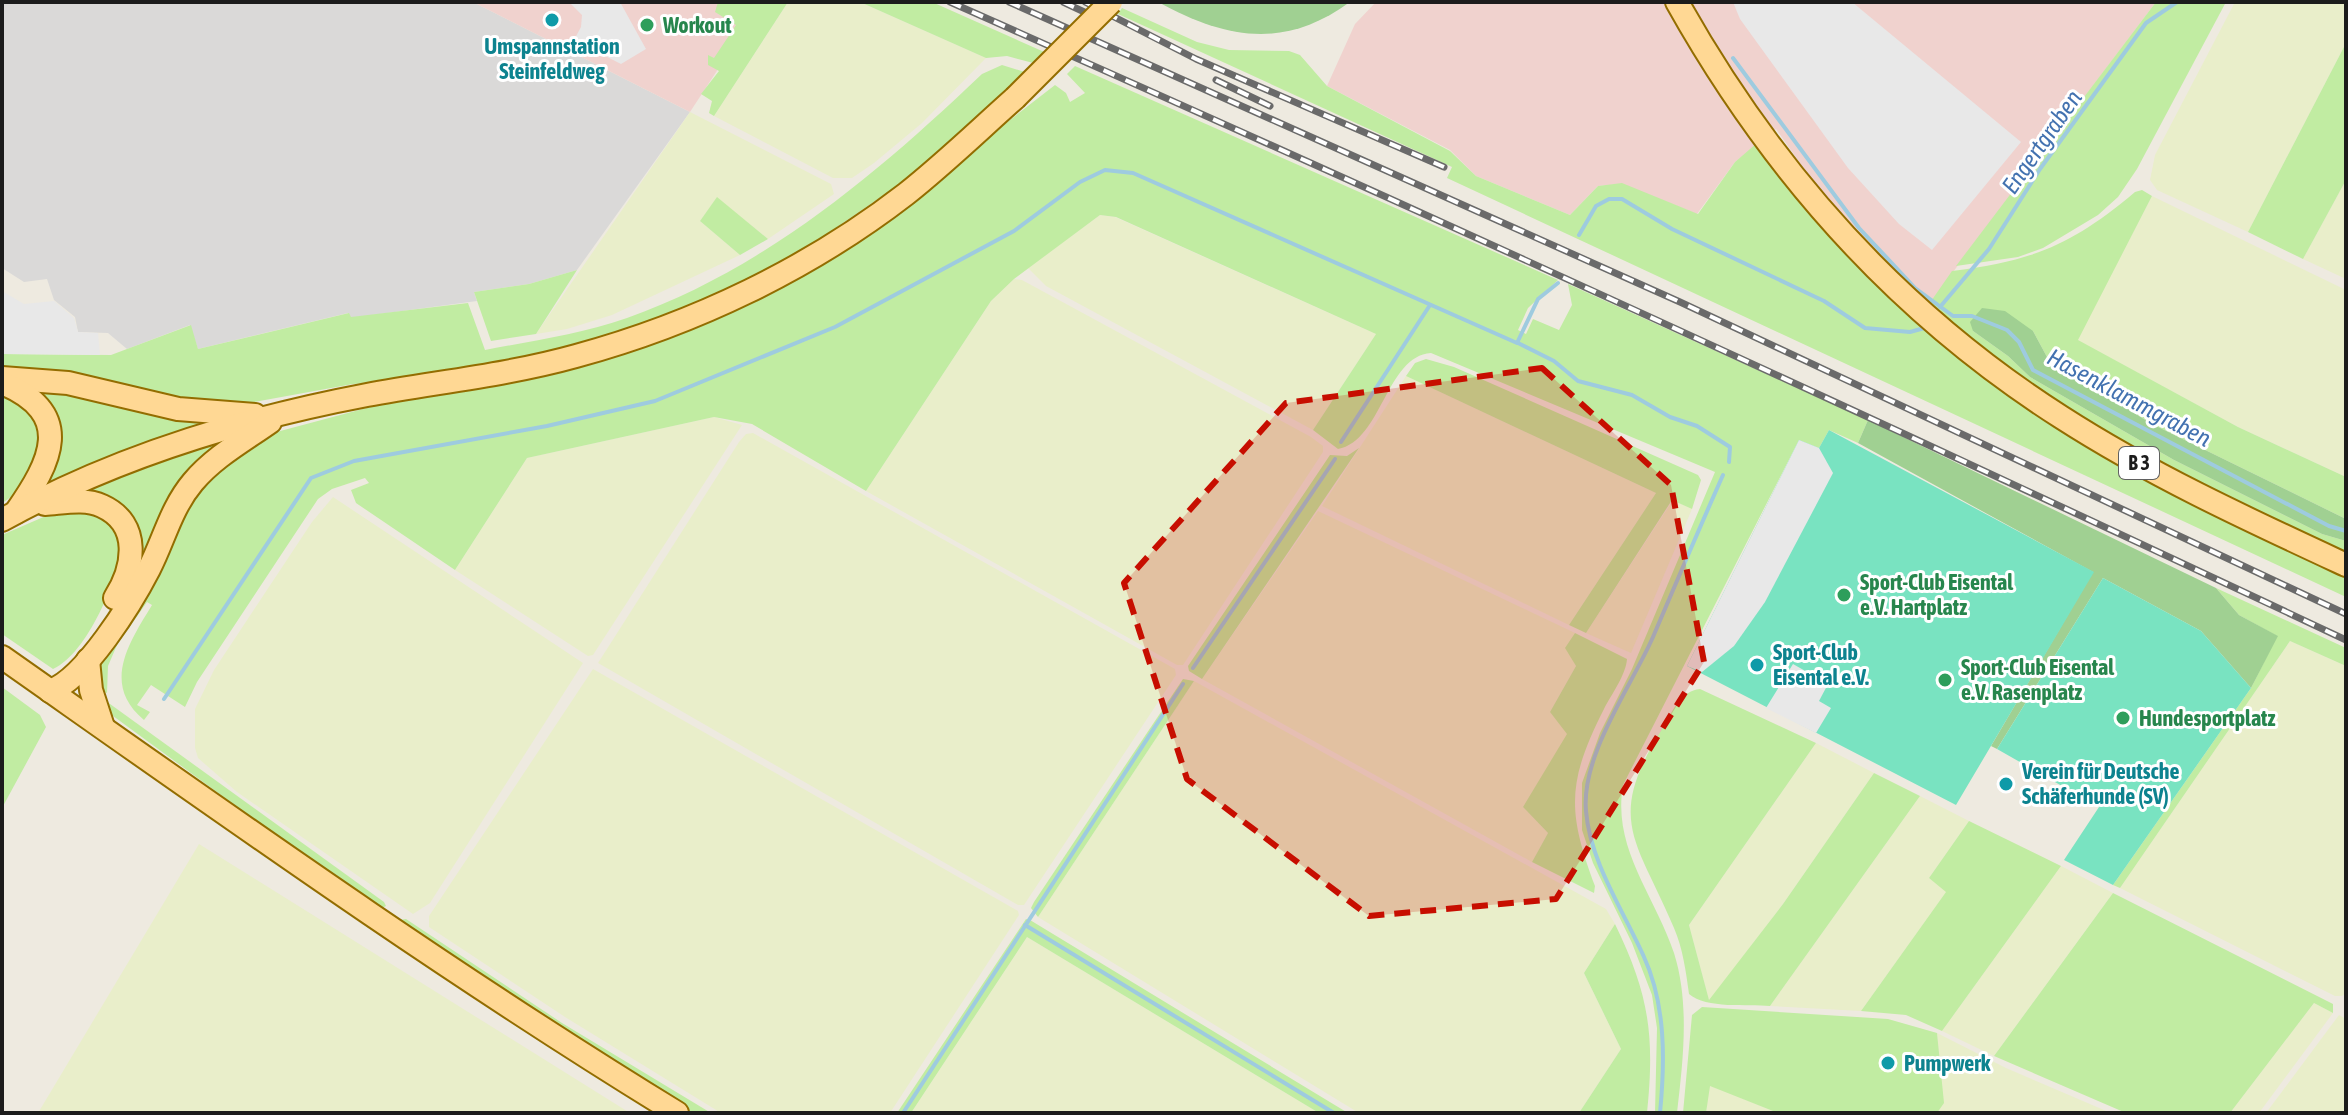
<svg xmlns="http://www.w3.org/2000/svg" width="2348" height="1115" viewBox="0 0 2348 1115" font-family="'Asap Condensed',sans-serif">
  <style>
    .residential { fill: #dad9d8 }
    .commercial { fill: #f0d2ce }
    .farmland { fill: #e9eeca }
    .grass { fill: #c1eca2 }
    .forest { fill: #a0d092 }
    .pitch { fill: #79e3c1 }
    .parking { fill: #e8e8e8 }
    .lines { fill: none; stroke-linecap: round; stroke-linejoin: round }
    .stream { stroke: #9ecbdf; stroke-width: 4 }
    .major-casing { stroke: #936d00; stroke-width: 26 }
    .major { stroke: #ffd894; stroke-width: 22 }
    .rail-casing { stroke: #6a6a6a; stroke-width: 7 }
    .rail { stroke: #fff; stroke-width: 4; stroke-dasharray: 12; stroke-linecap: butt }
    .major-bridge-casing { stroke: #936d00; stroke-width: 26; stroke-linecap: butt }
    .major-bridge { stroke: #ffd894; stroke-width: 22 }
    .marked { fill: #c70e00; fill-opacity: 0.2; stroke: #c70e00; stroke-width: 6; stroke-dasharray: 16 10; stroke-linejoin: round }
    .culture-dot { fill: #0f9aa8; stroke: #fff; stroke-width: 3 }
    .leisure-dot { fill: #2e9e5b; stroke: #fff; stroke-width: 3 }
    .labels { text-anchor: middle; stroke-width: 6; stroke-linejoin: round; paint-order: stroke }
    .shield { fill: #fff; stroke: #606060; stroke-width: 2 }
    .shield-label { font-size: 20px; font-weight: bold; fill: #1c1c1c }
    .leisure-label { font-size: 22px; font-weight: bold; fill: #27864d; stroke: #fff; text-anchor: start }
    .culture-label { font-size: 22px; font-weight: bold; fill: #0d838f; stroke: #fff; text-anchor: start }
    .water-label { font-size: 24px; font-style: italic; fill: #4372b0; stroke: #fff }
  </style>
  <rect width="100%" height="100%" fill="#eeeae0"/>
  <polygon class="residential" points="2,2 473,2 690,112 577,270 529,284 474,292 477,301 350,318 348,313 198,349 190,325 127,349 108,333 78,332 75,317 54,300 47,279 24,282 2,268"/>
  <g class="commercial">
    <polygon points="473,2 762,2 690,112"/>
    <polygon points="1376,2 2156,2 1929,304 1841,222 1776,129 1735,162 1697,214 1622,184 1598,186 1570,215 1476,176 1450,150 1327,86 1355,24"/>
  </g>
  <g class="farmland">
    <polygon points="788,2 860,2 986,58 922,123 874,163 852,178 833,178 714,116"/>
    <polygon points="2235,2 2346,2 2346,43 2248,232 2157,190 2150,180 2155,155"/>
    <polygon points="690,112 831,184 834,194 768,239 717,198 700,221 740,255 612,315 567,329 536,334"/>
    <polygon points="2346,180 2346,279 2303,259"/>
    <polygon points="2152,196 2346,290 2346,477 2238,427 2077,340"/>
    <polygon points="1100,215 1115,217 1376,334 1313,430 1046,286 1028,268"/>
    <polygon points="1014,279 1022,280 1311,437 1323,446 1323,452 1183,665 1177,665 866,491 991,301"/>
    <polygon points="1406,376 1656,493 1569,625 1322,506"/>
    <polygon points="714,417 742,425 593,655 588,656 455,570 527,458"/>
    <polygon points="753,433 1175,669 1176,675 1024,905 1018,905 598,663 739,442 746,434"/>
    <polygon points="333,497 583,663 430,903 413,914 237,792 198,758 195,748 195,709 214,670 312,522"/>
    <polygon points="1673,500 1692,509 1631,653 1586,633"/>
    <polygon points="1318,511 1575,633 1566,648 1576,666 1550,712 1568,734 1523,807 1548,833 1532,862 1202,679"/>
    <polygon points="2290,641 2346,666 2346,993 2342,996 2335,996 2120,888"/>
    <polygon points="593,669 1018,911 1019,915 890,1113 721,1113 565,1017 429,927 429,916"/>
    <polygon points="1194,681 1606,909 1615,924 1584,973 1621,1049 1579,1113 1359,1113 1038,917"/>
    <polygon points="1816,743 1874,773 1783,904 1709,1001 1689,925"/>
    <polygon points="1920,796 1969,821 1929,878 1947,891 1861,1011 1770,1006"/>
    <polygon points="199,844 630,1113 38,1113"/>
    <polygon points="2061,866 2113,893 1994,1056 1942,1031"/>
    <polygon points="1027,937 1319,1113 911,1113"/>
    <polygon points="2314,1003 2333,1013 2259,1113 2230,1113"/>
    <polygon points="2339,1015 2346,1019 2346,1113 2266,1113"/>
    <polygon points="1937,1033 2006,1068 2111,1113 1937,1113 1943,1103"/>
    <polygon points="1709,1085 1778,1113 1706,1113"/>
  </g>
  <g class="grass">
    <polygon points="718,2 788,2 714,116 709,113 712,101 701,94 719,71 708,65 708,55 714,58 736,25 715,12"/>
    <polygon points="860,2 932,2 1051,55 1041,65 1007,56 986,58"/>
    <polygon points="2156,2 2226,2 2137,169 2118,197 2098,215 2043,248 2018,257 1956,266"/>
    <polygon points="1122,8 1197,42 1229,50 1289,51 1300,55 1327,86 1450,151 1476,176 1570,215 1598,186 1622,183 1698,214 1735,162 1757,143 1909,312 1907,315 1937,340 1940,338 2346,574 2346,597 1447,178 1452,167 1118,14"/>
    <polygon points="2346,43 2346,180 2303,259 2248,232"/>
    <path d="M1002,65L1031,74L907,179L792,258L695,306L567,351L403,381L353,384L227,407L2,372V354L111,355L191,325L198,349L349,313L351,317L468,303L485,350C532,341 581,334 627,318C765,269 878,173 982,74Z"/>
    <path d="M1075,66L1558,280L1528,308L1518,330L1526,334L1533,319L1559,330L1572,305L1568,284L1868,420L1858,443L1829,430L1819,448L1799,440L1623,785C1612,849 1655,895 1674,953C1690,1004 1683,1061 1677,1113H1655L1657,1028L1652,995L1632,943L1593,863L1582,830V783L1600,733L1632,669L1715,472L1431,353C1386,356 1382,441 1338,449L1313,430L1376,334L1116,217L1100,215L1014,279L991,301L866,491L752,424L714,417L527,458L455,570L356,503L351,490L369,483L365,478L332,489L318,499L197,682L185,707L151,685L137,705L150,712L144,720C101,684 129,643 152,605L147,602L117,645L108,666L107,693L93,687V671L197,484L269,434L715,315L983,141L1055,85L1066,93L1070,102L1085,93L1067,74Z"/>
    <path d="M2142,190L2152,196L2078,340L2238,427L2346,477V519L2150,423L2047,357L2033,331H1973L2008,356L2030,377L2174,460L2322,534L2346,541V558L2186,480L2021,382L1929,304L1952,271C2033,261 2072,245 2135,192Z"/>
    <polygon points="717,197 768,239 740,255 700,221"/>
    <polygon points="577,270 536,334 491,341 474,292 529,284"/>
    <polygon points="1426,359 1454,367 1698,475 1701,480 1692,509 1672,500 1586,633 1569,625 1656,493 1406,376 1415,363"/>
    <polygon points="22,385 233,418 33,495 54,456"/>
    <path d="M2,392C61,411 45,477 2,503Z"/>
    <polygon points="245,430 141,565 135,536 69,497 144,463"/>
    <polygon points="1359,448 1202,679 1189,671 1188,666 1330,455 1347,456"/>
    <path d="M55,512L102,513L127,544C115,580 89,652 53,669L2,634V535Z"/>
    <polygon points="2216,588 2346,648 2346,666 2290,641 2120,888 2113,885 2251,688 2277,636 2239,615"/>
    <path d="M1575,633L1627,659C1626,675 1611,695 1604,709C1567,782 1567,811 1595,886L1594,893L1532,862L1548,833L1523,807L1567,734L1550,712L1576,666L1565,648Z"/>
    <polygon points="1183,679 1194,681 1038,917 1031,908 1034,902"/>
    <polygon points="2,687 40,715 46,727 2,808"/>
    <path d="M1700,689L1816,743L1689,925L1709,1000L1783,904L1874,773L1920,796L1770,1006C1748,1004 1706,1009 1689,994C1686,972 1683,949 1674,928C1636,838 1604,820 1664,726C1673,710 1681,691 1700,689Z"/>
    <polygon points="99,696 384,902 386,906 378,910 109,713"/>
    <polygon points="1969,821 2061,866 1942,1031 1906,1015 1861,1011 1946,892 1929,878"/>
    <polygon points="2113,893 2333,1004 2333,1013 2314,1003 2230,1113 2126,1113 1994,1056"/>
    <polygon points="406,919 562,1023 711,1113 692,1113 676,1103 399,925 400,920"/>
    <polygon points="1026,919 1030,920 1348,1113 1319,1113 1027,937 911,1113 897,1113"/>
    <path d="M1615,924C1649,994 1655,1035 1647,1113H1579L1621,1049L1584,973Z"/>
    <polygon points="1702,1007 1888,1019 1937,1033 1944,1103 1937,1113 1778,1113 1710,1086 1706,1113 1683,1113 1692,1015"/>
  </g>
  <g class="forest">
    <path d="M1158,2H1350C1284,50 1226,39 1158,2Z"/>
    <polygon points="1982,308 2005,311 2033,331 2047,357 2150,423 2346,519 2346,541 2322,534 2174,460 2030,377 2008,356 1973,331 1970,322"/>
    <polygon points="1868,420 2216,588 2239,615 2278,636 2251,688 2201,631 2103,578 1997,749 1991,746 2093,572 1858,443"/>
  </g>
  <g class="pitch">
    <polygon points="1829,430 2094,572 1956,805 1687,666 1799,440 1819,448"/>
    <polygon points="2103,578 2201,631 2251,688 2113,885 2064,860 2099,807 1997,749"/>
  </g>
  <g class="parking">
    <polygon points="569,2 620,2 646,49 621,64 574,40 581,27 582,15"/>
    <polygon points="1733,2 1852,2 2021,142 1932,250 1899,224 1848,168 1740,19"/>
    <polygon points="2,291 24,304 54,301 74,318 78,332 98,333 100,355 2,354"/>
    <polygon points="1799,440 1819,448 1833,473 1765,602 1734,646 1702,672 1687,666"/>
    <polygon points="1793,664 1828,684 1819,701 1831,708 1816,733 1766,708"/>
  </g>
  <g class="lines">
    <g class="stream">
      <polyline points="1733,58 1859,228 1915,288 1953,316 1972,316 2007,330 2019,342 2033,370 2329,526 2346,531"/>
      <polyline points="1579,235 1596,206 1609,199 1622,199 1672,229 1824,301 1865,328 1910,332 1928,327"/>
      <polyline points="1940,307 1989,249 2040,169 2146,23 2177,2"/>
      <polyline points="1518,343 1554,361 1578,381 1632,395 1670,417 1697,426 1730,447 1729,462"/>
      <polyline points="1341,442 1430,305"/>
      <polyline points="1193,668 1335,459"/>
      <polyline points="164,699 311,478 354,461 547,426 655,401 835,327 1014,231 1080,182 1105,170 1133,173 1517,343 1538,299 1558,283"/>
      <polyline points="1025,925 1334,1113"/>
      <polyline points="903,1113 1183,684"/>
      <path d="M1660,1113C1665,1062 1666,1005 1644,957C1624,912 1590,862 1586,811C1581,755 1631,687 1653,637C1676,583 1699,529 1723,475"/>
    </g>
    <g class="major-casing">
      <g id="major">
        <path d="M1677,2C1771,170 1898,313 2061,417C2151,475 2249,520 2346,565"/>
        <polyline points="2,378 68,383 178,409 255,415"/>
        <path d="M2,383C76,414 51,462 16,512"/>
        <path d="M45,504C63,503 85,498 102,506C142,524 134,568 115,598"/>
        <path d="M2,520C115,457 241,419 367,395C437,382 508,375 576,356C694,324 809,269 906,194C944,164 979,130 1015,98"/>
        <path d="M2,657C224,813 445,971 677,1113"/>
        <polyline points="88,660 91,690 103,727"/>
        <path d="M50,691C85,679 132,602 149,569C164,540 171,508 193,482C214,457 243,441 270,422"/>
      </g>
    </g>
    <use href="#major" class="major"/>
    <g class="rail-casing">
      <g id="rail">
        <path d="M950,2C1418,209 1883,422 2346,640"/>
        <polyline points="1009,2 1680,302 2346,614"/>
        <polyline points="1063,2 1095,17"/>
        <polyline points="1085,2 1196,59 1444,167"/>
        <polyline points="1216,80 1270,106"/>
      </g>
    </g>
    <use href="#rail" class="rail"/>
    <g class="major-bridge-casing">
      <polyline id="major-bridge" points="1015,98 1111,2"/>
    </g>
    <use href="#major-bridge" class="major-bridge"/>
  </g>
  <path class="marked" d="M1542,368L1671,485L1704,662L1556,899L1369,916L1187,779L1124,583L1286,403Z"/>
  <g class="culture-dot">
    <circle cx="552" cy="20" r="8"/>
    <circle cx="1757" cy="665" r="8"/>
    <circle cx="2006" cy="784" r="8"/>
    <circle cx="1888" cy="1063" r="8"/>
  </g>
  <g class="leisure-dot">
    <circle cx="647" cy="25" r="8"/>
    <circle cx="1844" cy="595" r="8"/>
    <circle cx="1945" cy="680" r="8"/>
    <circle cx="2123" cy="718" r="8"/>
  </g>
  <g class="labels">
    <rect class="shield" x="2119" y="447" width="40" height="32" rx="6"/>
    <g class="shield-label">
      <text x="2139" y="470">B 3</text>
    </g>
    <g class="leisure-label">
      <text x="663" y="33">Workout</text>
      <text x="1860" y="590">Sport-Club Eisental<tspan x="1860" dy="25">e.V. Hartplatz</tspan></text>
      <text x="1961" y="675">Sport-Club Eisental<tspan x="1961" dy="25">e.V. Rasenplatz</tspan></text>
      <text x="2139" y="726">Hundesportplatz</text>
    </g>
    <g class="culture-label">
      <text x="552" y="54" text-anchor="middle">Umspannstation<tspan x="552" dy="25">Steinfeldweg</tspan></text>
      <text x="1773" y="660">Sport-Club<tspan x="1773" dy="25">Eisental e.V.</tspan></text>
      <text x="2022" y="779">Verein für Deutsche<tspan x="2022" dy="25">Schäferhunde (SV)</tspan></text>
      <text x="1904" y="1071">Pumpwerk</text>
    </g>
    <g class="water-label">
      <text transform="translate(2042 142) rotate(-55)" y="8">Engertgraben</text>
      <text transform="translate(2129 398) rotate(28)" y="8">Hasenklammgraben</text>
    </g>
  </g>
  <rect width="2348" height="1115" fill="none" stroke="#1c1c1c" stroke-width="8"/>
</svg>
